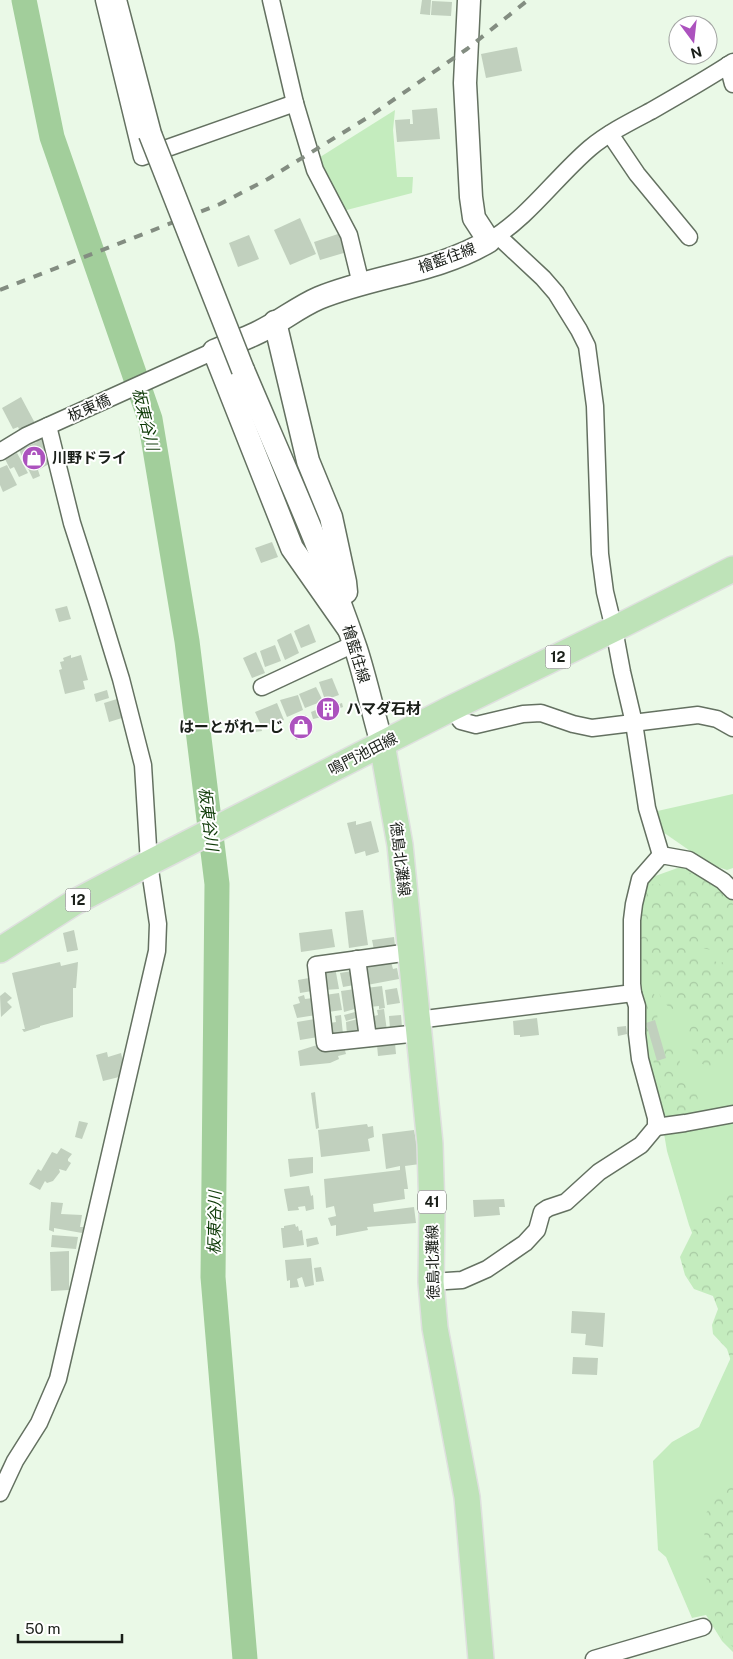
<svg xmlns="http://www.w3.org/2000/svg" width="733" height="1659" viewBox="0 0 733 1659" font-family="'Public Sans','Noto Sans JP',sans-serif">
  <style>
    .green { fill: #c4ecbe }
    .forest { fill: url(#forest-crowns) }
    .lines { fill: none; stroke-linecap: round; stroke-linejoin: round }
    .river { stroke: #a2ce9b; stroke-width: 25 }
    .building { fill: #c1d0be }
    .minor-casing { stroke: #647161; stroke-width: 19 }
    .secondary-casing { stroke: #647161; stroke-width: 25 }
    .primary-casing { stroke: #dfe0df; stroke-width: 28 }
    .minor { stroke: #fff; stroke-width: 16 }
    .secondary { stroke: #fff; stroke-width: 22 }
    .primary { stroke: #bee3b8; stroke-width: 25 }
    .rail { stroke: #838d81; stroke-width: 4; stroke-dasharray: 9 9; stroke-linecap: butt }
    .secondary-bridge-casing { stroke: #647161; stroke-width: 25; stroke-linecap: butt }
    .secondary-bridge { stroke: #fff; stroke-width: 22 }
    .labels { text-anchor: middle; stroke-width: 4; stroke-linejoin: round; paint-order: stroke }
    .shield { fill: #fff; stroke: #5f625e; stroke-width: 1 }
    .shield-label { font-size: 14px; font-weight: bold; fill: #1a1f19 }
    .street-label { font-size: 15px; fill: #1a1f19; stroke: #fff }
    .poi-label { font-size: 15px; font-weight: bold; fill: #1a1f19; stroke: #fff; text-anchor: start }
    .water-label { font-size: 16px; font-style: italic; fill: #0e3a07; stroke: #fff }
  </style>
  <defs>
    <pattern id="forest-crowns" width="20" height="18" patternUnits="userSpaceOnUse" patternTransform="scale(1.25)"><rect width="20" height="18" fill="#c4ecbe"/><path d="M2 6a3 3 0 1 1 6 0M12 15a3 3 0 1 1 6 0" fill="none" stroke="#a8caa3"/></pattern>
  </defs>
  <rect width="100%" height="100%" fill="#eaf9e7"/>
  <g class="green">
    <polygon points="395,110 393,130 397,177 413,177 412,193 339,212 317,159"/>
    <polygon points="733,794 733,868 727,870 709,864 660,830 653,812"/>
    <polygon points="686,865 723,890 733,901 733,1337 689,1225 667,1151 661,1116 645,1058 637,978 644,880"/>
    <polygon points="733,1353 733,1652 722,1641 706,1615 692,1618 666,1557 658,1550 653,1461 672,1442 699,1427"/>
  </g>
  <g class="forest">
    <path d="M684,873H693L722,892L733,904V956L722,949L712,950L701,948L696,959L707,958L719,963L730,961L733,962V1055C726,1058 720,1065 713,1067C698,1069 687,1044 689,1032C691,1023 699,1017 705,1010C697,1008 694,1011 686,1012C675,1014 661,1003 659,992C658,989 658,984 658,980C629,952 638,925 643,890L651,885L658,883L664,888L674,885L676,877Z"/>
    <path d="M642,988L651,989C661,1002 655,1017 659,1032C661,1040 667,1041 672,1046C681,1055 681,1065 679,1076C684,1080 691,1084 694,1089C707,1108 683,1116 669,1119L646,1034V1005Z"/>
    <polygon points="733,1179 733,1367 727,1349 713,1334 712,1325 718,1309 713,1296 694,1289 685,1275 680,1257 696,1225"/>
    <polygon points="733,1485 733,1647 723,1639 709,1597 703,1553 706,1513 725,1488"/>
  </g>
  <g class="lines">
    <polyline class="river" points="24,0 52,137 150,419 187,641 217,884 213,1277 245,1659"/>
  </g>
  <g class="building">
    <polygon points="422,0 431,0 430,15 420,14"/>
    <polygon points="432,1 452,2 451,16 431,15"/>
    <polygon points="517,47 522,71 486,78 481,54"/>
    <polygon points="437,108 440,139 397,142 395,120 410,119 410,124 413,124 412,110"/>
    <polygon points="300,218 316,254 290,265 274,230"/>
    <polygon points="341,233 347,252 320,260 314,242"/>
    <polygon points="249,235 259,259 238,267 229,243"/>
    <polygon points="21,397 36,425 21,433 18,427 13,429 2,408"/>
    <polygon points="41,437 46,451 42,452 49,464 38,470 40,476 33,479 19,450 37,442 37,439"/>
    <polygon points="17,453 28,473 19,477 14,467 10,469 5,459"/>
    <polygon points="7,465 17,485 3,492 0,485 0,468"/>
    <polygon points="272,542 278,557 261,563 255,548"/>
    <polygon points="67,606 71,619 59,622 55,609"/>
    <polygon points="309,624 316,642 301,648 294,631"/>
    <polygon points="291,633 299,653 285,660 277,640"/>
    <polygon points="275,645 281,661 265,667 260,651"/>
    <polygon points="256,652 265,673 252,678 243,658"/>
    <polygon points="71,655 71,658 81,655 88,680 83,681 85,689 65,694 59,670 62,669 60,662 64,661 63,658"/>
    <polygon points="332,678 339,695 325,700 319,682"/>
    <polygon points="316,687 323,701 305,708 299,694"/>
    <polygon points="107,690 109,698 96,702 94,694"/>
    <polygon points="298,695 303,710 287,717 280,700"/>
    <polygon points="117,699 122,718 109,722 104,703"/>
    <polygon points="338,701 339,704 342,703 343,707 333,711 334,716 323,720 322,717 313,719 311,712"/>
    <polygon points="277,703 284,720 262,727 260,723 262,731 255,732 254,725 260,723 255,712"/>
    <polygon points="306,715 313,732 296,740 289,722"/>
    <polygon points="356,821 356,825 371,821 379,852 366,856 365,851 355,854 347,823"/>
    <polygon points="363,910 368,945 349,948 345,912"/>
    <polygon points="332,929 335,947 301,952 299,933"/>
    <polygon points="74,930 78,950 67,952 63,933"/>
    <polygon points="394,937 395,946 374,950 372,940"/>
    <polygon points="60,962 61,966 78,962 76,988 73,988 73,1017 40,1026 40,1027 24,1032 22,1029 25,1029 12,973"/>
    <polygon points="391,962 393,969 397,968 399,979 367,985 365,965"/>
    <polygon points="335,967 339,989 324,990 323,973 328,972 327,969"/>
    <polygon points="352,971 354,985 343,987 340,973"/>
    <polygon points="309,978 312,991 300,993 298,980"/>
    <polygon points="382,986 385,1008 379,1009 379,1006 369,1007 366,988"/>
    <polygon points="397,988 400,1003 387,1005 385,990"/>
    <polygon points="355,989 358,1008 344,1012 341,991"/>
    <polygon points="5,992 12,998 7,1002 12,1007 1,1017 0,996"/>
    <polygon points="339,993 342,1010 328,1012 325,995"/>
    <polygon points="304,995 305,999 313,998 316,1015 297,1018 293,1005 300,1003 298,997"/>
    <polygon points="384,1009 387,1031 373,1032 370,1017 378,1015 377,1010"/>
    <polygon points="355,1012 356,1018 346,1021 344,1015"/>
    <polygon points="341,1015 343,1034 331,1035 330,1023 336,1022 335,1016"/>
    <polygon points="401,1015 402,1027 390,1029 389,1016"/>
    <polygon points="537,1018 539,1035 520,1037 520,1035 514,1035 513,1021"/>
    <polygon points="315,1019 318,1037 300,1040 297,1022"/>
    <polygon points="358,1019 361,1032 347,1035 346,1022"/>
    <polygon points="655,1020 666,1058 657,1061 646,1023"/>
    <polygon points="626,1026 627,1034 618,1036 617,1027"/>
    <polygon points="395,1043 396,1054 378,1056 377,1045"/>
    <polygon points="317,1045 319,1051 344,1047 346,1054 338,1056 339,1059 330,1063 300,1066 298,1051"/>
    <polygon points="107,1052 108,1057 121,1053 124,1065 121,1066 124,1074 123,1076 103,1081 96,1055"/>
    <polygon points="315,1092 319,1128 316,1129 311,1093"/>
    <polygon points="79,1121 88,1123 82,1139 75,1137"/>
    <polygon points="367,1124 368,1127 373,1126 374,1137 368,1139 370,1151 321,1157 318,1130"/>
    <polygon points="414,1130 420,1164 405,1166 408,1189 404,1189 405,1199 373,1204 374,1212 414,1207 416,1223 367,1227 368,1230 336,1236 336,1225 331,1226 328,1218 336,1216 334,1206 326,1208 324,1179 400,1170 400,1166 386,1169 382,1134"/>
    <polygon points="61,1148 72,1154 68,1159 68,1161 71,1163 66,1171 59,1169 60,1172 53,1181 47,1183 45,1181 40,1190 29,1184 38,1169 41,1171 52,1152 57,1154"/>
    <polygon points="313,1157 313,1173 290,1177 288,1159"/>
    <polygon points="309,1186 311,1196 313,1195 314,1209 306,1211 305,1206 298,1207 299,1210 288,1211 284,1189"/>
    <polygon points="504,1199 505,1207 499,1207 500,1215 474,1217 473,1200"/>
    <polygon points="51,1202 63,1203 61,1214 82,1215 80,1227 84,1227 82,1233 54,1228 54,1232 49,1230"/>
    <polygon points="295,1224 296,1227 298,1226 299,1231 302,1230 304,1245 283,1248 281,1228 284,1228 284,1226"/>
    <polygon points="52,1235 78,1237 76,1249 51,1247"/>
    <polygon points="317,1237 319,1244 307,1247 306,1239"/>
    <polygon points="69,1251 69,1290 51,1291 50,1252"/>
    <polygon points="311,1258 314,1285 305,1287 302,1277 297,1279 299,1287 290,1288 290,1280 287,1281 285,1260"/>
    <polygon points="321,1267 324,1281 316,1282 314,1268"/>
    <polygon points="572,1311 605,1313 603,1347 585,1345 586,1334 571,1333"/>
    <polygon points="573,1357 598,1358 597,1375 572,1374"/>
  </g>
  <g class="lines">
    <g class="minor-casing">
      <g id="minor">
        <polyline points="104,0 142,157 295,103"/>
        <polyline points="271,0 295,103 315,170 349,235 361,284"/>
        <polyline points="728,65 733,84"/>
        <polyline points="610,134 637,174 689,237"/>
        <polyline points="498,236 543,278 556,293 579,330 587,346 595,406 600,554 605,592 614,629 622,672 634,723 647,808 661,855"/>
        <path d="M489,241C529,217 555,178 590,148C608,133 630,122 651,111C679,95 707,79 733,62"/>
        <polyline points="0,452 26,436 48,426 214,351"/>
        <polyline points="262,687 354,644"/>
        <polyline points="452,708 461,721 476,725 523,714 541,713 573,724 592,728 698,715 717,719 733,728"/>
        <polyline points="410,952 316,965 325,1043 419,1033"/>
        <polyline points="357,959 368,1038"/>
        <polyline points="417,1020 633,993"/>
        <polyline points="656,1127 685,1123 733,1114"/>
        <polyline points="431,1282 462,1280 487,1269 525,1243 537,1230 542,1212 548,1208 566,1202 599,1172 641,1145 656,1127 656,1118 640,1059 637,1034 637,1006 633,993 632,984 632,920 634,904 640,879 661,855 689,860 723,881 733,891"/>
        <polyline points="0,1493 15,1461 39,1423 58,1379 157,951 158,924 149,863 143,765 121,679 98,604 72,523 48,426"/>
        <polyline points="594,1659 703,1627"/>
      </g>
    </g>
    <g class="secondary-casing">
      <g id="secondary">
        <polyline points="115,0 150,134"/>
        <polyline points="275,322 308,461 331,517 345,582 346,592"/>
        <path d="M243,370C282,462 324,554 356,649C366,680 373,713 382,744"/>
        <path d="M348,628L292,548L214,351C229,345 245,339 259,332C280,322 298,307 319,298C375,275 438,272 489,241L474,218L471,197L465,83L469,0"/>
      </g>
    </g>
    <g class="primary-casing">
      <g id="primary">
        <polyline points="382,744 400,845 430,1144 432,1214 431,1282 435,1328 467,1497 481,1659"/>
        <polyline points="0,950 75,902 149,863 452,708 614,629 733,569"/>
      </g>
    </g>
    <use href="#minor" class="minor"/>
    <use href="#secondary" class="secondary"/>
    <use href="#primary" class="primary"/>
    <polyline class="rail" points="0,290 220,204 268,179 370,116 467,49 528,0"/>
    <g class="secondary-bridge-casing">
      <polyline id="secondary-bridge" points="150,134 243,370"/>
    </g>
    <use href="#secondary-bridge" class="secondary-bridge"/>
  </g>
  <defs>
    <g id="shop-disc" transform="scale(1.25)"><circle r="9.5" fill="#ac52be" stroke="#fff"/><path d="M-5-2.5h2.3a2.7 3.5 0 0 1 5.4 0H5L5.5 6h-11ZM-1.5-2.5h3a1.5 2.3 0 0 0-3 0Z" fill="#fff"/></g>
    <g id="building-disc" transform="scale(1.25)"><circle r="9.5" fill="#ac52be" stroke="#fff"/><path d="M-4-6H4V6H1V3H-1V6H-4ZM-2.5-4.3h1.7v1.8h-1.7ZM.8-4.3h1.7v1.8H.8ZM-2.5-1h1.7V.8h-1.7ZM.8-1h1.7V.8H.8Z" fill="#fff"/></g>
  </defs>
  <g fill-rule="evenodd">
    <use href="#shop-disc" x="34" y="458"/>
    <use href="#building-disc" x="328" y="709"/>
    <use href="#shop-disc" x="301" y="727"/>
  </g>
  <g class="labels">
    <g class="shield">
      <rect x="545.5" y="645.5" width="25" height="23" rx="4"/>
      <rect x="65.5" y="888.5" width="25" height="23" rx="4"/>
      <rect x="418" y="1190.5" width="28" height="23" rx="4"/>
    </g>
    <g class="shield-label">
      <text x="558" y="662">12</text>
      <text x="78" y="905">12</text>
      <text x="432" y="1207">41</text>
    </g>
    <g class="street-label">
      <text transform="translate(447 258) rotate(-20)" y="5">檜藍住線</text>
      <text transform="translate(89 408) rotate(-24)" y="5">板東橋</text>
      <text transform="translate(356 654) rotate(73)" y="5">檜藍住線</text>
      <text transform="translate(363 754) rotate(-27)" y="5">鳴門池田線</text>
      <text transform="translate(400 859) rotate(83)" y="5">徳島北灘線</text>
      <text transform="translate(433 1262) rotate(-91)" y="5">徳島北灘線</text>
    </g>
    <g class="poi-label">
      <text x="52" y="463">川野ドライ</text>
      <text x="346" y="714">ハマダ石材</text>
      <text x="284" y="732" text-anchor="end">はーとがれーじ</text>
    </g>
    <g class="water-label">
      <text transform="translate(146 419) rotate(76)" y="6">板東谷川</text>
      <text transform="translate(209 819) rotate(83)" y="6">板東谷川</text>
      <text transform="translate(214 1223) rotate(-89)" y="6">板東谷川</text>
    </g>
  </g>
  <g transform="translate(693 40) rotate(165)"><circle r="24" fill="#ffffff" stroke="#a3a5a3"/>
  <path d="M0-4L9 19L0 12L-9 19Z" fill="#ac52be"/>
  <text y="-8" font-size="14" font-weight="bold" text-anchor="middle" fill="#1a1f19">N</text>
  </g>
  <path d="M18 1634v8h104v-8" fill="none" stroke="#1a1f19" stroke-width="2.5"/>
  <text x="25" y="1634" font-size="15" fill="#1a1f19" stroke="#ffffff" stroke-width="4" paint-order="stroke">50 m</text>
</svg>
